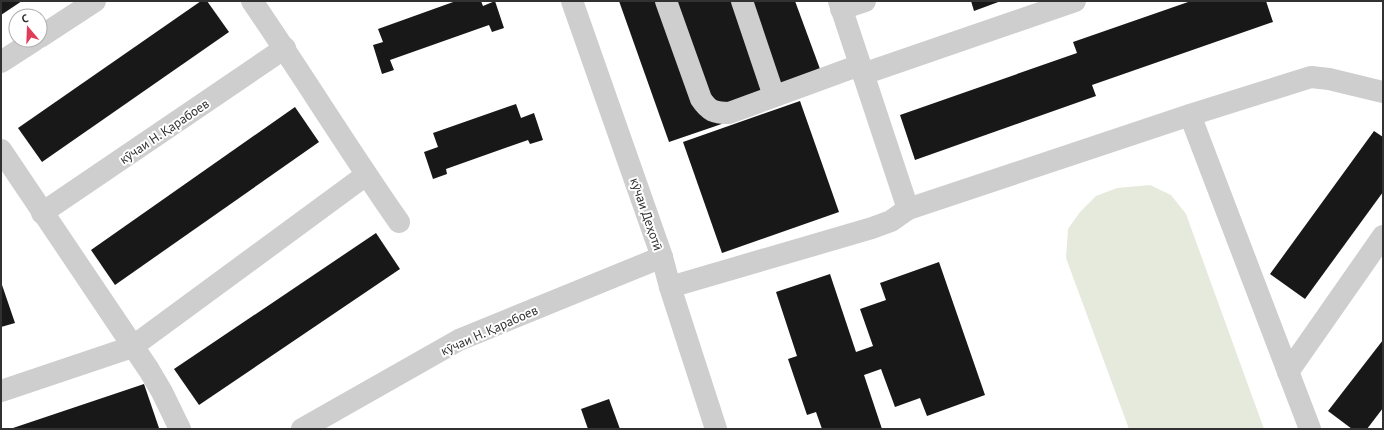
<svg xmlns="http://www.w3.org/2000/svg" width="1384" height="430" viewBox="0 0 1384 430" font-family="'PT Sans',sans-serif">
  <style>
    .green { fill: #e5eadd }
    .building { fill: #181818 }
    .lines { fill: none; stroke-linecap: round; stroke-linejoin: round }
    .minor { stroke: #cecece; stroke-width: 22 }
    .labels { text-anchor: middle; stroke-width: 4; stroke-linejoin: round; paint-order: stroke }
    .street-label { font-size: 13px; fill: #313131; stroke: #fff }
  </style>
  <rect width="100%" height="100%" fill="#fff"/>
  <polygon class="green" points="1150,185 1171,195 1186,214 1264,429 1129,429 1066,258 1068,229 1080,212 1096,196 1117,188"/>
  <g class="building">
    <polygon points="1,1 22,1 1,15"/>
    <polygon points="201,1 207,1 229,32 42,162 18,128"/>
    <polygon points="456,1 481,1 483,6 495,1 504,28 492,32 489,25 390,60 394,70 382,74 373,45 383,42 378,29"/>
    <polygon points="619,1 795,1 827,88 669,142"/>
    <polygon points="971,1 1001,1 974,11"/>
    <polygon points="1191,1 1266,1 1273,22 1092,85 1096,96 915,160 900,115 1077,53 1073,42"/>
    <polygon points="800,101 839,212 722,253 683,142"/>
    <polygon points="516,104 521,118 534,113 543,140 530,144 528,140 446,169 447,174 433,179 424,152 438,147 433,133"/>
    <polygon points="295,107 319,142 115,285 91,250"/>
    <polygon points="1374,131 1383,137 1383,192 1305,299 1270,274"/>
    <polygon points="376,233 400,269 199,405 174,369"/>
    <polygon points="939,262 985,395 927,416 920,398 895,407 881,369 864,375 882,429 822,429 816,412 807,415 788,359 797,356 776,292 830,274 856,352 873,346 860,309 886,300 880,283"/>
    <polygon points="1,282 15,323 1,327"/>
    <polygon points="1383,340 1383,408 1367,429 1352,429 1328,411"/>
    <polygon points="144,384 159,428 10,429"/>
    <polygon points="609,399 620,429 588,429 581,409"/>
  </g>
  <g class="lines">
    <g class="minor">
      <path d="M252,1C302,74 348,149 399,222"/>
      <polyline points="572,1 662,257 670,287 716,429"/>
      <path d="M666,1L701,99C709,111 714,113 729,113L860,65"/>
      <polyline points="742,1 774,96"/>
      <polyline points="839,1 908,209"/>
      <polyline points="841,9 865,1"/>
      <polyline points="40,37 95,1"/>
      <polyline points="1,62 35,40"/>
      <polyline points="863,74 1075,1"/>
      <polyline points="1190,115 1310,429"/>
      <polyline points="1,150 149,370 162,392 180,429"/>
      <polyline points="42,213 285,48"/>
      <polyline points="670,287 872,228 891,221 908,209 1190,115 1311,77 1329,79 1383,92"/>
      <polyline points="1288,372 1383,236"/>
      <polyline points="1,391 132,347 366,175"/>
      <polyline points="302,429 459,340 662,257"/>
    </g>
  </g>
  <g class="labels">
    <g class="street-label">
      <text transform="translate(164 131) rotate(-34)" y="5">кӯчаи Н. Қарабоев</text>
      <text transform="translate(647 214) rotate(71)" y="5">кӯчаи Деҳотӣ</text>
      <text transform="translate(489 330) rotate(-24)" y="5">кӯчаи Н. Қарабоев</text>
    </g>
  </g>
  <rect width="1384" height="430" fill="none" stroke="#313131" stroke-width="4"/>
  <g transform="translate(28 28) rotate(341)"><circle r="19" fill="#ffffff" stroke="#adadad"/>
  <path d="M0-3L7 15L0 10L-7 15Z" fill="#df3c58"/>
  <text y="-6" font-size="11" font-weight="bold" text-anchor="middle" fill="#313131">С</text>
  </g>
</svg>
